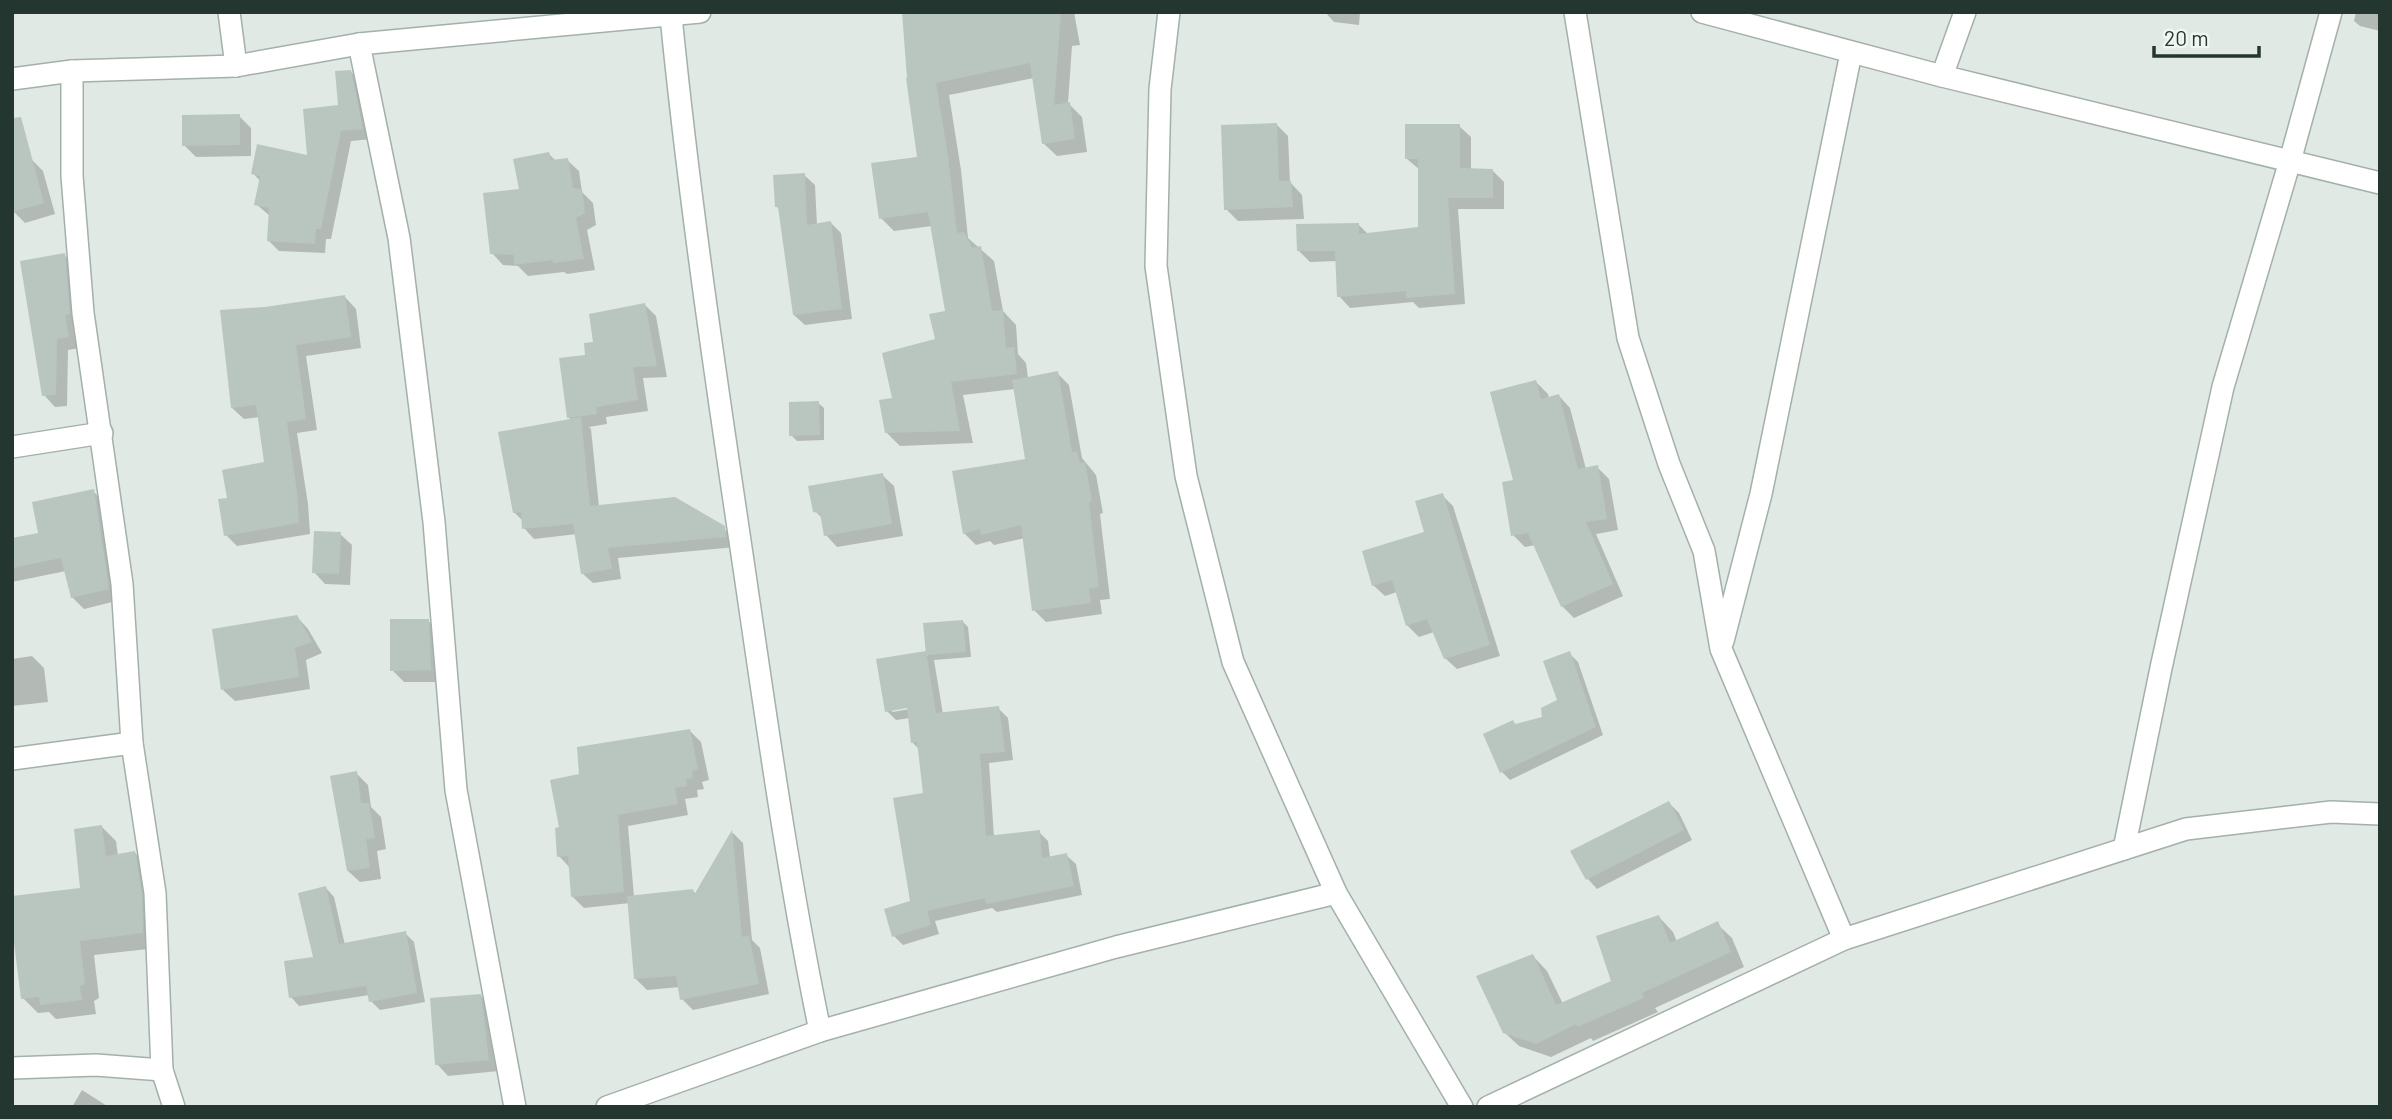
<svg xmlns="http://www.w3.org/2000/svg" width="2392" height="1119" viewBox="0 0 2392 1119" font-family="Barlow,sans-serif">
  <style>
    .shadow { fill: #0003; fill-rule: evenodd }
    .building { fill: #b9c6c0 }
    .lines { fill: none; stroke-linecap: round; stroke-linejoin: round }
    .street-casing { stroke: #a4b0aa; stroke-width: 24 }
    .street { stroke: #fff; stroke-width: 21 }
  </style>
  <rect width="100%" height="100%" fill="#e0e9e4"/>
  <g class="shadow">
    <polygon points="904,12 1074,12 1080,45 1072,46 1068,103 1082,117 1087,152 1057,156 1043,143 1034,78 949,95 961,170 968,238 994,261 1003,311 1016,325 1018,354 1026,363 1028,378 1057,373 1069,385 1082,458 1096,475 1103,513 1100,514 1110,599 1100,600 1102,614 1046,622 1034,610 1025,538 994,545 990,541 976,545 964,533 1027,460 1015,389 963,395 973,443 900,446 886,432 894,399 937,340 947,312 932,226 894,231 881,218 919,158"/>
    <polygon points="1325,12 1360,12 1359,25 1334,22"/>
    <polygon points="2356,12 2380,12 2380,31 2360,26 2354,21"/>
    <polygon points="350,71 361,82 373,139 351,141 331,239 326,239 325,253 279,251 268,240 270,216 256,204 261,182 253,173 309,157 340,107"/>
    <polygon points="239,116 251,128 251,156 196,157 184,145"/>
    <polygon points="1276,124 1288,136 1290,182 1302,195 1304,219 1238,221 1226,209"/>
    <polygon points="1459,126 1471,137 1471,170 1492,170 1504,182 1504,209 1458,209 1465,304 1419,308 1413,302 1350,308 1339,296 1337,261 1310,262 1299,251 1358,224 1368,234 1420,228 1420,170 1407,159"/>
    <polygon points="549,154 556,161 567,160 579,171 582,192 593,203 596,225 587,230 595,270 567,274 564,272 528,276 518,266 503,265 492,253 521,191"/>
    <polygon points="31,159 43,171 55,214 25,223 13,211"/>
    <polygon points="804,175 815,185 817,225 831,223 841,233 852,319 805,325 794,315 781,211 776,206"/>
    <polygon points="64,255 76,266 80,348 68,350 67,406 55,407 44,395"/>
    <polygon points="345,297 356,309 361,348 306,356 317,430 297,433 308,504 310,534 237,546 226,535 229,499 266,464 259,417 244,419 232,408 265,309"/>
    <polygon points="645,305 656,316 667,377 643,378 648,411 606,417 607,424 589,427 591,429 599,507 723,528 734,539 736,547 618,558 621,579 593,583 582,573 577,534 534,539 524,528 523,521 514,512 572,420 568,417 587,356 595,343"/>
    <polygon points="1536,382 1548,394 1549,399 1559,396 1570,408 1586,469 1597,467 1609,479 1618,530 1596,534 1623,596 1574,618 1562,606 1535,545 1525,547 1513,535 1515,482"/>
    <polygon points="818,403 824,408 824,440 797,441 791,435"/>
    <polygon points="882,475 894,486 903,536 837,547 826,535 823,519 815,511"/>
    <polygon points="93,491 105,503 120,600 84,609 72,597 66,571 12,582 12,540 41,535"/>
    <polygon points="1442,495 1453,506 1500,656 1457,669 1445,658 1434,632 1419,637 1407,625 1397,592 1385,596 1373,585 1427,533"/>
    <polygon points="340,534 352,545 350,585 325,584 314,572"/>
    <polygon points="297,617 308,629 322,653 306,660 310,689 235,701 223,690"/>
    <polygon points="428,621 440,632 442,682 404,682 392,670"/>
    <path d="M963,622L968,627L971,657L934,660L943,714L998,708L1008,718L1013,760L989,763L994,837L1039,832L1048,841L1050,858L1066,855L1076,864L1082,895L997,912L992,908L935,921L939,934L903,945L894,936L912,902L925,794L919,749L912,742L910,718L896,720L887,711L925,652L928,656L925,625ZM915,705L916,708L892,712V709Z"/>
    <polygon points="1569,653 1578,662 1603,735 1510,780 1502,772 1516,725 1544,719 1559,701"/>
    <polygon points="32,656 44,668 48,702 12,706 12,659"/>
    <polygon points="690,731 701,742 709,780 702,782 704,789 697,790 698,797 685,799 688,815 628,826 634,897 692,890 696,894 733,833 743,843 752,940 760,948 769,994 693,1010 682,999 680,987 647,990 636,979 630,903 584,908 572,896 570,868 559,856 561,829 581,775"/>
    <polygon points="356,773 368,785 371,807 381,817 386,849 377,851 381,879 360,882 348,871"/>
    <polygon points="1669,803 1679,813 1692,840 1597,889 1588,879"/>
    <polygon points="102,827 116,841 118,856 135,853 149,867 157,948 94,955 99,998 94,1001 96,1014 56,1019 49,1012 38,1013 23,998 82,889"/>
    <polygon points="326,888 334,897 345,945 405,933 414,942 425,1002 380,1010 371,1001 369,995 299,1006 291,997 315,958"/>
    <polygon points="1659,917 1673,932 1677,942 1717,924 1732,938 1744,967 1655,1008 1658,1012 1593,1041 1591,1038 1551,1057 1519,1046 1504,1032 1533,956 1547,971 1563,1004 1613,982"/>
    <polygon points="480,995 492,1007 499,1071 448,1076 437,1064"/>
    <polygon points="82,1090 104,1104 107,1107 72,1107"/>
  </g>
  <g class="building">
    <polygon points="902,12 1061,12 1054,105 1070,102 1075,139 1042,144 1030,63 936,83 948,156 957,233 964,232 972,248 981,246 992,311 1003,310 1006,348 1014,347 1017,374 951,382 960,431 885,433 879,400 892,398 882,353 935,339 929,314 945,311 928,212 879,219 871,163 917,157 906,78 907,78"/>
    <polygon points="351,70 363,129 341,131 321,229 316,229 315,244 267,241 269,208 254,205 260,176 251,174 257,144 307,155 303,109 338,105 335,71"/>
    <polygon points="240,114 240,145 182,146 182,115"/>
    <polygon points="21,117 44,203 12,212 12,118"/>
    <polygon points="1277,123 1279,181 1291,181 1293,207 1224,210 1221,125"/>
    <polygon points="1405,124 1460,124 1460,168 1493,169 1493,198 1448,198 1455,294 1406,298 1406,291 1337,297 1335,251 1297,251 1296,224 1359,223 1359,234 1418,227 1418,159 1405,159"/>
    <polygon points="549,152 551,160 568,158 573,188 582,189 585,213 576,218 584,259 553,263 553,260 514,265 514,255 490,254 483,193 519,189 513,159"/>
    <polygon points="805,173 807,225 831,221 842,309 793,315 778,207 775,207 773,175"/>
    <polygon points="65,253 70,314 65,315 69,337 57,339 56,395 42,396 20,261"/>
    <polygon points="345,295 351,337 296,345 306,419 287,422 297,492 299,523 224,536 218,499 227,498 222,470 264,462 256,405 231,408 220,310 265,307"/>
    <polygon points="645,303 657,366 633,367 638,400 596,407 597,414 567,418 559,358 585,355 584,343 593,342 589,314"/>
    <polygon points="1058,371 1072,452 1077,451 1080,463 1085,462 1092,501 1089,502 1099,587 1089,589 1091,603 1032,611 1021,525 981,535 980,529 963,534 952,471 1025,459 1012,380"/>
    <polygon points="1536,380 1541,399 1559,394 1578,469 1598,465 1607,519 1586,522 1613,584 1561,607 1528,533 1511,536 1502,482 1513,480 1490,392"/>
    <polygon points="819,401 820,435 789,436 789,402"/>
    <polygon points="581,417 590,506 675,497 725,526 726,537 608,548 612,569 581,574 573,524 522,529 521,512 513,513 498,432"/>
    <polygon points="883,473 892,524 824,536 820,513 813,512 808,486"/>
    <polygon points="94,489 109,589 71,598 61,558 12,568 12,538 38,533 32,502"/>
    <polygon points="1443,493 1490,645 1444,659 1427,619 1406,626 1392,580 1372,586 1362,551 1424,532 1415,501"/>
    <polygon points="314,531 341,532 339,574 312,573"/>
    <polygon points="297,615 312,642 295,648 299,677 221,690 212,629"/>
    <polygon points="390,619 429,619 431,670 390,671"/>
    <polygon points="963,620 966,652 926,655 923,623"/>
    <polygon points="926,651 936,713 999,706 1005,752 980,754 986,836 1040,830 1042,858 1067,853 1074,886 986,904 985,898 927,911 931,925 892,937 884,909 910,901 893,798 923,793 917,742 911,743 907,708 885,712 876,659"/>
    <polygon points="1570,651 1596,727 1500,773 1483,734 1513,720 1515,724 1542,717 1541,708 1557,700 1543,661"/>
    <polygon points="690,729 698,769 692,771 693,778 686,779 687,786 675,788 678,804 618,815 624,892 571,897 568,856 557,857 555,828 559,827 550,780 579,774 577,747"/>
    <polygon points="357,771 361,803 369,803 375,838 366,839 370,868 347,871 330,776"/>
    <polygon points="1669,801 1684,830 1586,880 1570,851"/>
    <polygon points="102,825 106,856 135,851 142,894 143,933 80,941 85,984 80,986 82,1000 40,1005 39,997 21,999 12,927 12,896 80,888 74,829"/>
    <polygon points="732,830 742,937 749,935 759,984 680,1000 676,976 634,979 627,896 693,889 694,895"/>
    <polygon points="326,886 339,944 406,931 417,993 369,1002 366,986 289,998 284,961 313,957 298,893"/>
    <polygon points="1659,915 1670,943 1718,921 1731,952 1642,993 1644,998 1577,1027 1576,1024 1536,1044 1503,1033 1476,976 1533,954 1556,1005 1611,981 1596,936"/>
    <polygon points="481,994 489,1060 435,1065 430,998"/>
  </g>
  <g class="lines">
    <g class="street-casing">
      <g id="street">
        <polyline points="229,12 236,66"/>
        <polyline points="1169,12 1160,89 1156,266 1186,476 1233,662 1336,893 1462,1107"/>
        <polyline points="1575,12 1628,338 1669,464 1704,551 1721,649 1844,939"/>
        <polyline points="1702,12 1942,76 2380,183"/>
        <path d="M671,16C689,198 716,380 743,561C766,718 788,876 820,1031"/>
        <polyline points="359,44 399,238 434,522 456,790 515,1107"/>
        <polyline points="72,71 72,176 83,313 122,584 132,743 155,893 162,1070 174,1107"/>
        <polyline points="1942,76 1965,12"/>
        <polyline points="12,79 72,71 236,66 359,44 700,12"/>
        <polyline points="12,447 102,433"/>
        <polyline points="1723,641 1761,494 1851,53"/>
        <polyline points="12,759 132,743"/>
        <polyline points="2124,849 2161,668 2223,387 2290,161 2331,12"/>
        <polyline points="12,1068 96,1065 162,1070"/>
        <polyline points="607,1107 820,1031 1116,947 1336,893"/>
        <polyline points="1488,1107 1844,939 2186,829 2331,812 2380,814"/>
      </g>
    </g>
    <use href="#street" class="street"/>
  </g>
  <rect width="2392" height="1119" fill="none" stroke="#233730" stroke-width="28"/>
  <path d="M2154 46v10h105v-10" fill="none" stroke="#233730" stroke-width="3.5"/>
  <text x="2164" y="46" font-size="21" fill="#233730" stroke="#f0f6f2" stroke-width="5" paint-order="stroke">20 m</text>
</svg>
